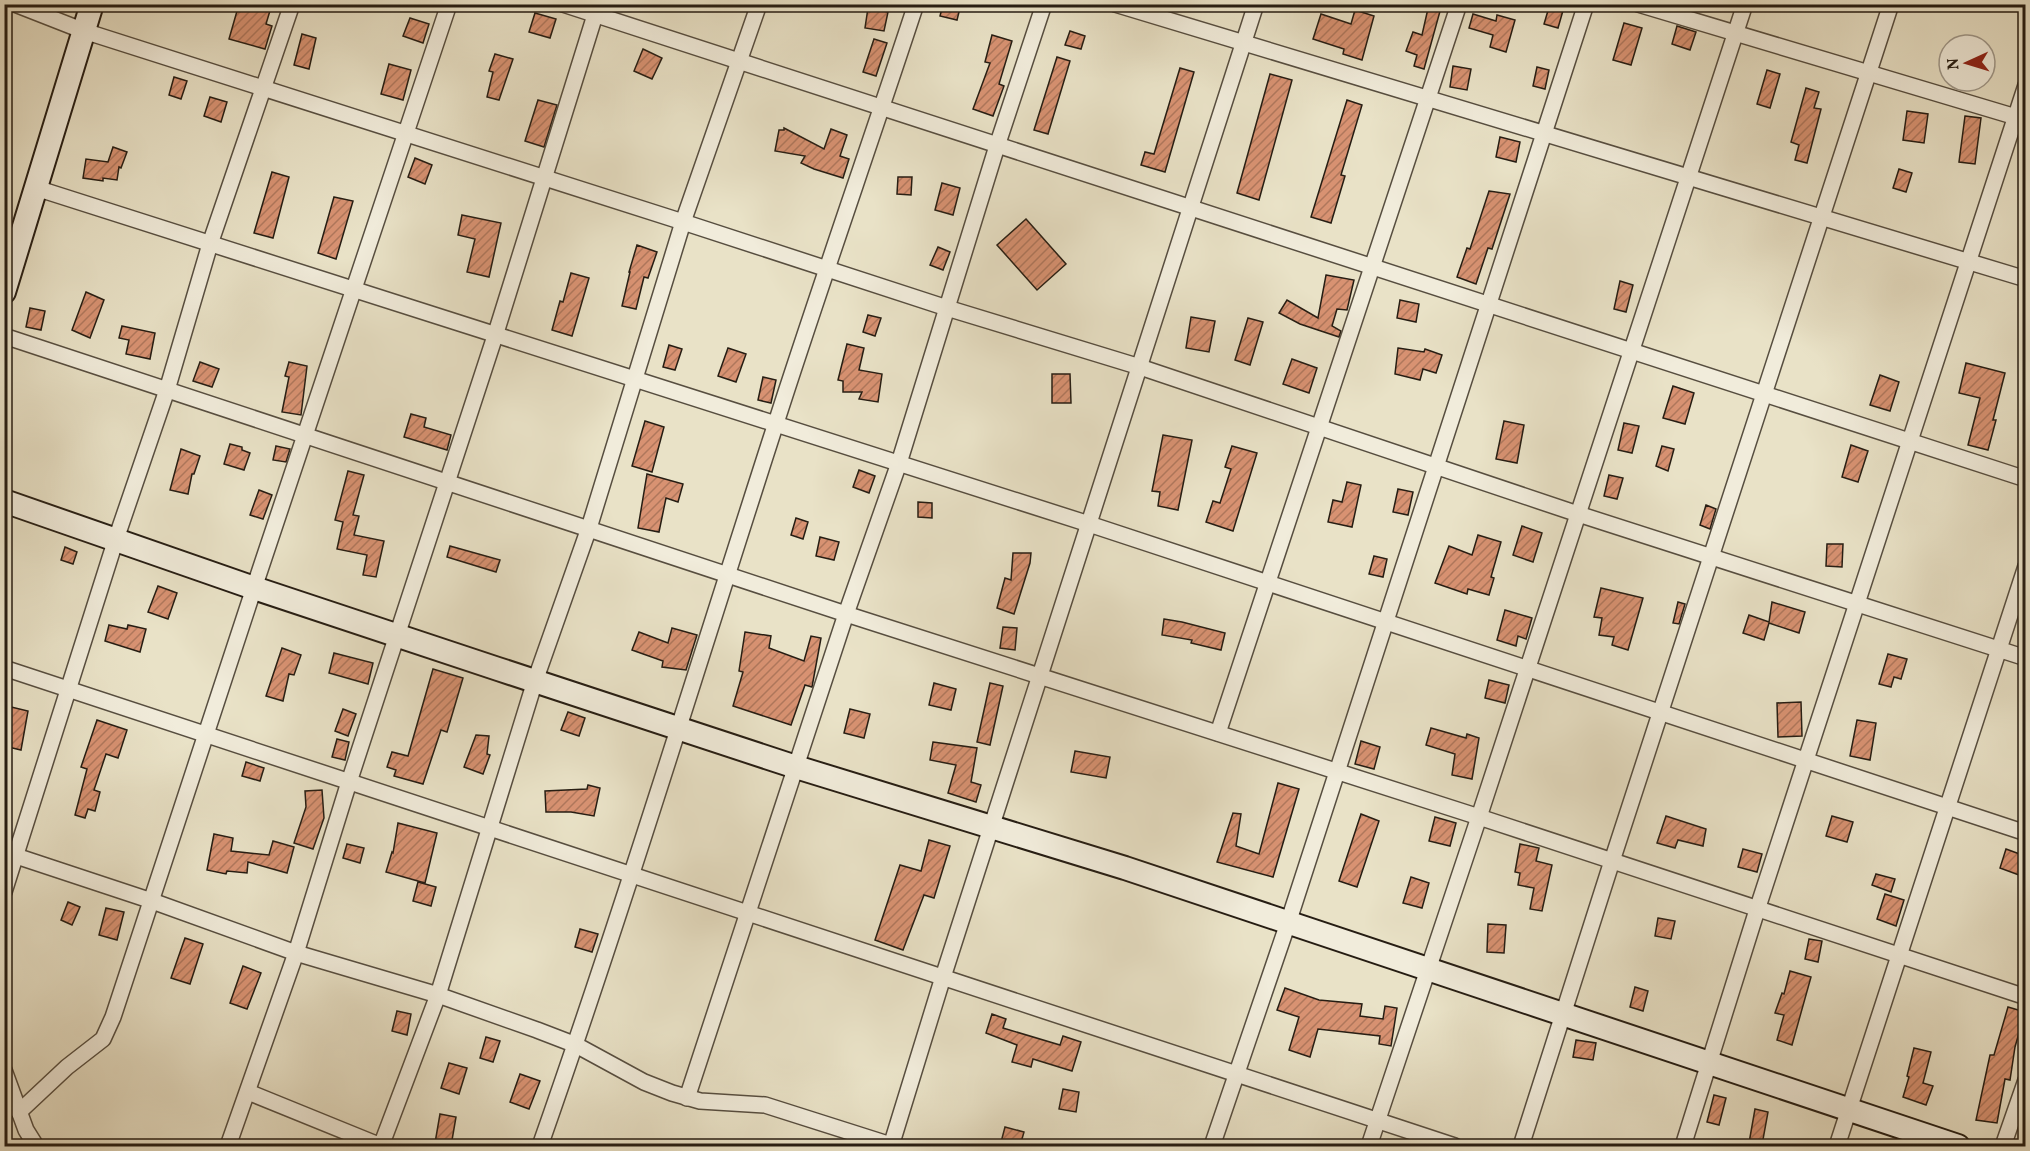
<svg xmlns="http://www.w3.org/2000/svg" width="2030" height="1151" viewBox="0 0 2030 1151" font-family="Vollkorn,serif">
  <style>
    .building { fill: url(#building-hatch); stroke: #261d13; stroke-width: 1.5 }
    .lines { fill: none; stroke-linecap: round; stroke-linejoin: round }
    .street-casing { stroke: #574e40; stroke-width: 18 }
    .secondary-casing { stroke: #261d13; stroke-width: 26 }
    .street { stroke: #f1ecdb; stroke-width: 15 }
    .secondary { stroke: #f1ecdb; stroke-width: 22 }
  </style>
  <defs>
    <pattern id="building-hatch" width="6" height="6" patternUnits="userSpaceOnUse" patternTransform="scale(1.5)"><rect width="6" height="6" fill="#d89272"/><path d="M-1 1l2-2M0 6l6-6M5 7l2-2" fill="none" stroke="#af775c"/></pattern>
  </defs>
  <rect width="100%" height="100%" fill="#e9e2c7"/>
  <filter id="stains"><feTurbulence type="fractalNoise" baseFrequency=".00333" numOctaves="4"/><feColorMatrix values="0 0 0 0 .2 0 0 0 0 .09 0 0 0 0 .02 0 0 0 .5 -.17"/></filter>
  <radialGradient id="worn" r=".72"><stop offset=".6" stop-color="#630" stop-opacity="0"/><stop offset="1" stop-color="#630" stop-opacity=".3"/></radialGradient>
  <g class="building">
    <polygon points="239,4 272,4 266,24 272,26 265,49 229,39"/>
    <polygon points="943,4 961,4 957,20 940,16"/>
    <polygon points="1429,4 1442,4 1424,69 1414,66 1417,55 1406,51 1413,32 1422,35"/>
    <polygon points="1550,4 1564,7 1558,28 1544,24"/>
    <polygon points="868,8 888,12 884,31 865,28"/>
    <polygon points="1355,10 1374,16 1362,60 1343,54 1344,49 1313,39 1321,14 1351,24"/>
    <polygon points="535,13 556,19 550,38 529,32"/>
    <polygon points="1473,14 1496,21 1497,15 1515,20 1506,52 1490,47 1493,35 1469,28"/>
    <polygon points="410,18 429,24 423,43 403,36"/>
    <polygon points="1624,23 1642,28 1631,65 1613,60"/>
    <polygon points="1677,26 1696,32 1690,50 1672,44"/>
    <polygon points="1070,31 1085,36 1081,49 1065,45"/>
    <polygon points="302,34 316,38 309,69 294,65"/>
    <polygon points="992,35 1012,41 999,84 1004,86 993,116 973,109 990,63 985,62"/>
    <polygon points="874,39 887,43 876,76 863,72"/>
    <polygon points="643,49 662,58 652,79 634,71"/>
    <polygon points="495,54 513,59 499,100 487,97 493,72 489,71"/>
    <polygon points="1057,57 1070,61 1048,134 1034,130"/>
    <polygon points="389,64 411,70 403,100 381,94"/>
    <polygon points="1453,66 1471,69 1467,90 1450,87"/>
    <polygon points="1537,67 1549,70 1545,89 1533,86"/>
    <polygon points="1180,68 1194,72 1165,172 1141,165 1145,152 1154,154"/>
    <polygon points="1767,70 1780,74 1770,108 1757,104"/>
    <polygon points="1270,74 1292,80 1259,200 1237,193"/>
    <polygon points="174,77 187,81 181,99 169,95"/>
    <polygon points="1806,88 1819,92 1814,108 1821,109 1807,163 1795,160 1799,145 1791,142"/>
    <polygon points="210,97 227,102 221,122 204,116"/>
    <polygon points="538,100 557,105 544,147 525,141"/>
    <polygon points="1347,100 1362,105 1341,175 1345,176 1331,223 1311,217"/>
    <polygon points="1907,111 1928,114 1924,143 1903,140"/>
    <polygon points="1965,116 1981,118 1975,164 1959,162"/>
    <polygon points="784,128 824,149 831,129 847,135 840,156 849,159 843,178 814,169 801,163 805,156 775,151 779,130 784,130"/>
    <polygon points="1500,137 1520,142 1516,162 1496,157"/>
    <polygon points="113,147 127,152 121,168 119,167 117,180 103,178 103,181 83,178 86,159 108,162"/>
    <polygon points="415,158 432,165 425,184 408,177"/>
    <polygon points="1899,169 1912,173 1906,192 1893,188"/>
    <polygon points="272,172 289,177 273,238 254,233"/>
    <polygon points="898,177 912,177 911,195 897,194"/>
    <polygon points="942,183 960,188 953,215 935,210"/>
    <polygon points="1489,191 1510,194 1492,249 1488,248 1476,284 1457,277 1467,248 1470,249"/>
    <polygon points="334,197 353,201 336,259 318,253"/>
    <polygon points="462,215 501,223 489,277 467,272 475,239 458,235"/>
    <polygon points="1026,219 1066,264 1037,290 997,245"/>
    <polygon points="637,245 657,252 648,278 644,277 636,309 622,306 630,272 629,272"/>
    <polygon points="938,247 950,252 943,270 930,265"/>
    <polygon points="571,273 589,278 572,336 552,330 560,301 563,302"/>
    <polygon points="1326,275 1354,280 1347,310 1337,309 1332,326 1341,331 1339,337 1300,324 1279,313 1287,300 1318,318"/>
    <polygon points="1620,281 1633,285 1626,312 1614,309"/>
    <polygon points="86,292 104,300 90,338 72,330"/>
    <polygon points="1400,300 1419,304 1416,322 1397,318"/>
    <polygon points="30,308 45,311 41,330 26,327"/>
    <polygon points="868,315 881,318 875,336 863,332"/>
    <polygon points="1191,317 1215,321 1209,352 1186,348"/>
    <polygon points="1248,318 1263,322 1250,365 1235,360"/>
    <polygon points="122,326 155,333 150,359 126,354 129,340 119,338"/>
    <polygon points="847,344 864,348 859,370 882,374 878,402 859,399 862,392 843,392 843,381 838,380"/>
    <polygon points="669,345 682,349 675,370 663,367"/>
    <polygon points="728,348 746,354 736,382 718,376"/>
    <polygon points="1398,348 1424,352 1425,349 1442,355 1436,373 1423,369 1420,380 1395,374"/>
    <polygon points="1292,359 1317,368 1309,393 1283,384"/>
    <polygon points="200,362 219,369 212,387 193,381"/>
    <polygon points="289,362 307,366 301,415 282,412 289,377 285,376"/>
    <polygon points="1966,363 2005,373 1993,420 1996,420 1988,450 1968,445 1980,398 1959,393"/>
    <polygon points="1052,374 1070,374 1071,403 1052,403"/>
    <polygon points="1880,375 1899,382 1890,411 1870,405"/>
    <polygon points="763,377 776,380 771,403 758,400"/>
    <polygon points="1673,386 1694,393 1685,424 1663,418"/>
    <polygon points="411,414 426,418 424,427 451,435 447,450 404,437"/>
    <polygon points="645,421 664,427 652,472 632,466"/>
    <polygon points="1504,421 1524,425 1517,463 1496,459"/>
    <polygon points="1624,423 1639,426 1632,453 1618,450"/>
    <polygon points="1163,435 1192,440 1178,510 1158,506 1160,492 1152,491"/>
    <polygon points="230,444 242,447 242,450 250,453 244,470 224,464"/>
    <polygon points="1851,445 1868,451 1858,482 1842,477"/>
    <polygon points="276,446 290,449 286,462 273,460"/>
    <polygon points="1232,446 1257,453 1233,531 1206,522 1213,501 1220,503 1231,469 1225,467"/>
    <polygon points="1662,446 1674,449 1668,471 1656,466"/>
    <polygon points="181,449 200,456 194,474 192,474 188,494 170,490"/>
    <polygon points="859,470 875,476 869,493 853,487"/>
    <polygon points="348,471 364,475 353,515 359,516 354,535 384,541 376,577 363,575 367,555 337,549 343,522 335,520"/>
    <polygon points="647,474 683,484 678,502 666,498 659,532 638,528"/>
    <polygon points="1609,475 1623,478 1617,499 1604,496"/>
    <polygon points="1347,482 1361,485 1352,527 1328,522 1333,500 1342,502"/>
    <polygon points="1398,489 1413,492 1408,515 1393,512"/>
    <polygon points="259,490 272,495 263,519 250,515"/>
    <polygon points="918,502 932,503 932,518 918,517"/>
    <polygon points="1706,505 1716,509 1710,529 1700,525"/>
    <polygon points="796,518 808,522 803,539 791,535"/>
    <polygon points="1522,526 1542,533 1533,562 1513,555"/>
    <polygon points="1478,535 1501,542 1491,577 1494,578 1489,595 1468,589 1467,594 1435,583 1449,546 1472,555"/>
    <polygon points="820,537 839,542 834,560 816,556"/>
    <polygon points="1827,544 1843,544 1842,567 1826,566"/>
    <polygon points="450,546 500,560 496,572 447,557"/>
    <polygon points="65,547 77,552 73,564 61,560"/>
    <polygon points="1013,553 1031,553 1030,563 1014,614 997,608 1005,578 1011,580"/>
    <polygon points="1374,556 1387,559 1383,577 1369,574"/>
    <polygon points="158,586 177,593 168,619 148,612"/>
    <polygon points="1601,588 1643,598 1628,650 1612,645 1614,637 1599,635 1602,618 1594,617"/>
    <polygon points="1678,602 1685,604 1679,624 1673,623"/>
    <polygon points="1772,602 1805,612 1799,633 1769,623 1764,640 1743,633 1749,615 1769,622"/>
    <polygon points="1505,610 1532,618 1526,639 1518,636 1516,646 1497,640"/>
    <polygon points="1164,619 1182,622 1225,633 1221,650 1191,643 1192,640 1162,635"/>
    <polygon points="109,625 127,629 128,625 146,629 140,652 105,641"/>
    <polygon points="1003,627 1017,628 1015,650 1000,648"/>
    <polygon points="672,628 697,635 686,670 662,667 663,661 632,650 639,632 668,643"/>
    <polygon points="745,632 771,636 769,648 804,661 811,636 821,638 812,687 805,685 791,725 733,706 743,672 739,671"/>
    <polygon points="282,648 301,655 294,675 289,674 283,701 266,696"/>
    <polygon points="334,653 373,663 368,684 329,673"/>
    <polygon points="1888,654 1907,659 1901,679 1894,677 1891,687 1879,684"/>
    <polygon points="433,669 463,678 447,732 441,730 423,784 394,776 396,770 387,767 392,752 408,756"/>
    <polygon points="1489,680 1509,685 1505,703 1485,698"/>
    <polygon points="934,683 956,689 951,710 929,705"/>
    <polygon points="990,683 1003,686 990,745 977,742"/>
    <polygon points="1801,702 1802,736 1778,737 1777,703"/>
    <polygon points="7,706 28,711 21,750 4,746 4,720"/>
    <polygon points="343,709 356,714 348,736 335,731"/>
    <polygon points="850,709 870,714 864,738 844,733"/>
    <polygon points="568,712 585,718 579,736 561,730"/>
    <polygon points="97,720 127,730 118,758 106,754 94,790 100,792 95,811 88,809 85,818 75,815 87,769 81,767"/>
    <polygon points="1857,720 1876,723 1870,760 1850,756"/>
    <polygon points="1431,728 1466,738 1467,734 1479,738 1472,779 1452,775 1455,754 1426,745"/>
    <polygon points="476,735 489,736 487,754 490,755 483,774 464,767"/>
    <polygon points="337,739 349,742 345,760 332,757"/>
    <polygon points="1361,741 1380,747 1374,769 1355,764"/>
    <polygon points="933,742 977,748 971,782 981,785 976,802 948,793 956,765 930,760"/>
    <polygon points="1075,751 1110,757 1106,778 1071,772"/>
    <polygon points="246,762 264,768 260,781 242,776"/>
    <polygon points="1278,783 1299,789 1273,877 1217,862 1233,813 1241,814 1236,846 1259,854"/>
    <polygon points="588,785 600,788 594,816 571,812 546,812 545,791 587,789"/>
    <polygon points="322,790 324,818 313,849 294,843 306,807 305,791"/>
    <polygon points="1361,814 1379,821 1357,887 1339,881"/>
    <polygon points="1666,816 1706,829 1703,846 1678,840 1675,848 1657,843"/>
    <polygon points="1832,816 1853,822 1847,842 1826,836"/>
    <polygon points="1435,817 1456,823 1450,846 1429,841"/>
    <polygon points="398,823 437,833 425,883 386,872 392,852 393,853"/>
    <polygon points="214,834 233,838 231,851 269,855 273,841 294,847 287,873 248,862 247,873 227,871 226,874 207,870"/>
    <polygon points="929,840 950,846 934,898 924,895 903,950 875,940 900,865 921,871"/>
    <polygon points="347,844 364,848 360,863 343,858"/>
    <polygon points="1520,844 1539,848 1536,861 1552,865 1542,911 1530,909 1534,888 1518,885 1520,873 1515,872"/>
    <polygon points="1743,849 1762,854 1757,872 1738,867"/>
    <polygon points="2006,849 2025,856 2019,875 2000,868"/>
    <polygon points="1876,874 1895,879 1891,892 1872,885"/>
    <polygon points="1411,877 1429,883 1422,908 1403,903"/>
    <polygon points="418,882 436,887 431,906 413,901"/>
    <polygon points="1885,894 1904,900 1896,926 1877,919"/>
    <polygon points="68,902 80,907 72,925 61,920"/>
    <polygon points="106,908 124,912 117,940 99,935"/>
    <polygon points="1658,918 1675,921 1671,939 1655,936"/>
    <polygon points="1488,924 1506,925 1504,953 1487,952"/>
    <polygon points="580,929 598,934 592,952 575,947"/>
    <polygon points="185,938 203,944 190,984 171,978"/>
    <polygon points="1809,939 1822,941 1818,962 1805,959"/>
    <polygon points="243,966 261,973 247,1009 230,1003"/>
    <polygon points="1790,971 1811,977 1792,1045 1777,1040 1784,1015 1775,1013 1782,993 1784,994"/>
    <polygon points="1635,987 1648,991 1643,1011 1630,1007"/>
    <polygon points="1285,988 1319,1000 1362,1004 1360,1016 1383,1019 1385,1006 1397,1008 1391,1046 1379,1044 1380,1036 1318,1029 1310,1057 1289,1050 1299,1017 1277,1010"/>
    <polygon points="2008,1007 2025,1012 2015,1047 2010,1080 2005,1079 1997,1123 1976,1120 1990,1055 1994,1055"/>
    <polygon points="397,1011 411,1014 407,1035 392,1031"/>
    <polygon points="992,1014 1006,1019 1003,1028 1060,1045 1063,1036 1081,1042 1072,1071 1033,1059 1031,1067 1012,1062 1017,1045 986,1033"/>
    <polygon points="486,1037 500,1041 493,1062 480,1058"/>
    <polygon points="1576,1040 1596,1043 1593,1060 1573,1057"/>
    <polygon points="1914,1048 1931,1052 1923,1083 1933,1086 1926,1105 1903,1097 1909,1077 1907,1076"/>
    <polygon points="449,1063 467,1068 459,1094 441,1088"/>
    <polygon points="520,1074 540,1081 529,1109 510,1102"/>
    <polygon points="1063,1089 1079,1092 1076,1112 1059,1109"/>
    <polygon points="1714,1095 1726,1098 1719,1125 1707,1122"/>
    <polygon points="1755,1109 1768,1112 1762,1145 1749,1143"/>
    <polygon points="440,1114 456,1117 451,1146 435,1143"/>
    <polygon points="1005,1127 1024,1132 1020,1146 1000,1146"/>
  </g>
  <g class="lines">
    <g class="street-casing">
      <g id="street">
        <polyline points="15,4 84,31 683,222 947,308 1140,367 1578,514 2026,658"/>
        <polyline points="563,4 2026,479"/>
        <polyline points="1115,4 2026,279"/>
        <polyline points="1638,4 2026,120"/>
        <polyline points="36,188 1089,524 2026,833"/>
        <polyline points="4,336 846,614 1479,817 2026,997"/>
        <polyline points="4,668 1455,1146"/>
        <polyline points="1218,733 1459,4"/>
        <polyline points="4,852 152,901 296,953 438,995 537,1030 576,1045 644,1082 672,1093 700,1101 765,1105 894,1146"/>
        <polyline points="4,892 116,539 167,390 210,244 292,4"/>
        <polyline points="4,1070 26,1130 36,1146"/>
        <polyline points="248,1092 381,1146 438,995 535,681 589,528 683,222 759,4"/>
        <polyline points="687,1098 846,614 899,463 997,146 1044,4"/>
        <polyline points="19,1112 67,1067 103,1039 113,1017 254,588 449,4"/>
        <polyline points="228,1146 296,953 349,782 495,336 595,15"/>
        <path d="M540,1146C624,907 698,664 776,423C821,283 870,144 916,4"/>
        <polyline points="891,1146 943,977 1256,4"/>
        <polyline points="1212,1146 1288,923 1586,4"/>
        <polyline points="1369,1146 1479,817 1745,4"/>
        <polyline points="1521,1146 1612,861 1891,4"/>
        <polyline points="1683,1146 1757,910 2026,85"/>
        <polyline points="1837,1146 2026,566"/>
        <polyline points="2003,1146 2026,1080"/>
      </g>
    </g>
    <g class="secondary-casing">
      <g id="secondary">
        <polyline points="4,292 92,4"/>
        <polyline points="4,501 254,588 498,669 796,767 1125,868 1958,1146"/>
      </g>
    </g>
    <use href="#street" class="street"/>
    <use href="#secondary" class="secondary"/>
  </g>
  <rect width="2030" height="1151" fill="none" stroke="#e9e2c7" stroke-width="24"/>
  <rect x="6" y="6" width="2018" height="1139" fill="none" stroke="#261d13" stroke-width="3"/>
  <rect x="12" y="12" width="2006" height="1127" fill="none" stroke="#261d13" stroke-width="1.5"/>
  <g transform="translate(1967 63) rotate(266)"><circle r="28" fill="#f1ecdb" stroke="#a0998b" stroke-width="1.5"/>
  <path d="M0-4.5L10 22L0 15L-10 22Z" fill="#8f2418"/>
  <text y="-9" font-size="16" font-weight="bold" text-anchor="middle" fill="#261d13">N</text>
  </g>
  <rect width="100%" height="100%" filter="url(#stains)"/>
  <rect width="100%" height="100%" fill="url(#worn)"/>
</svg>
